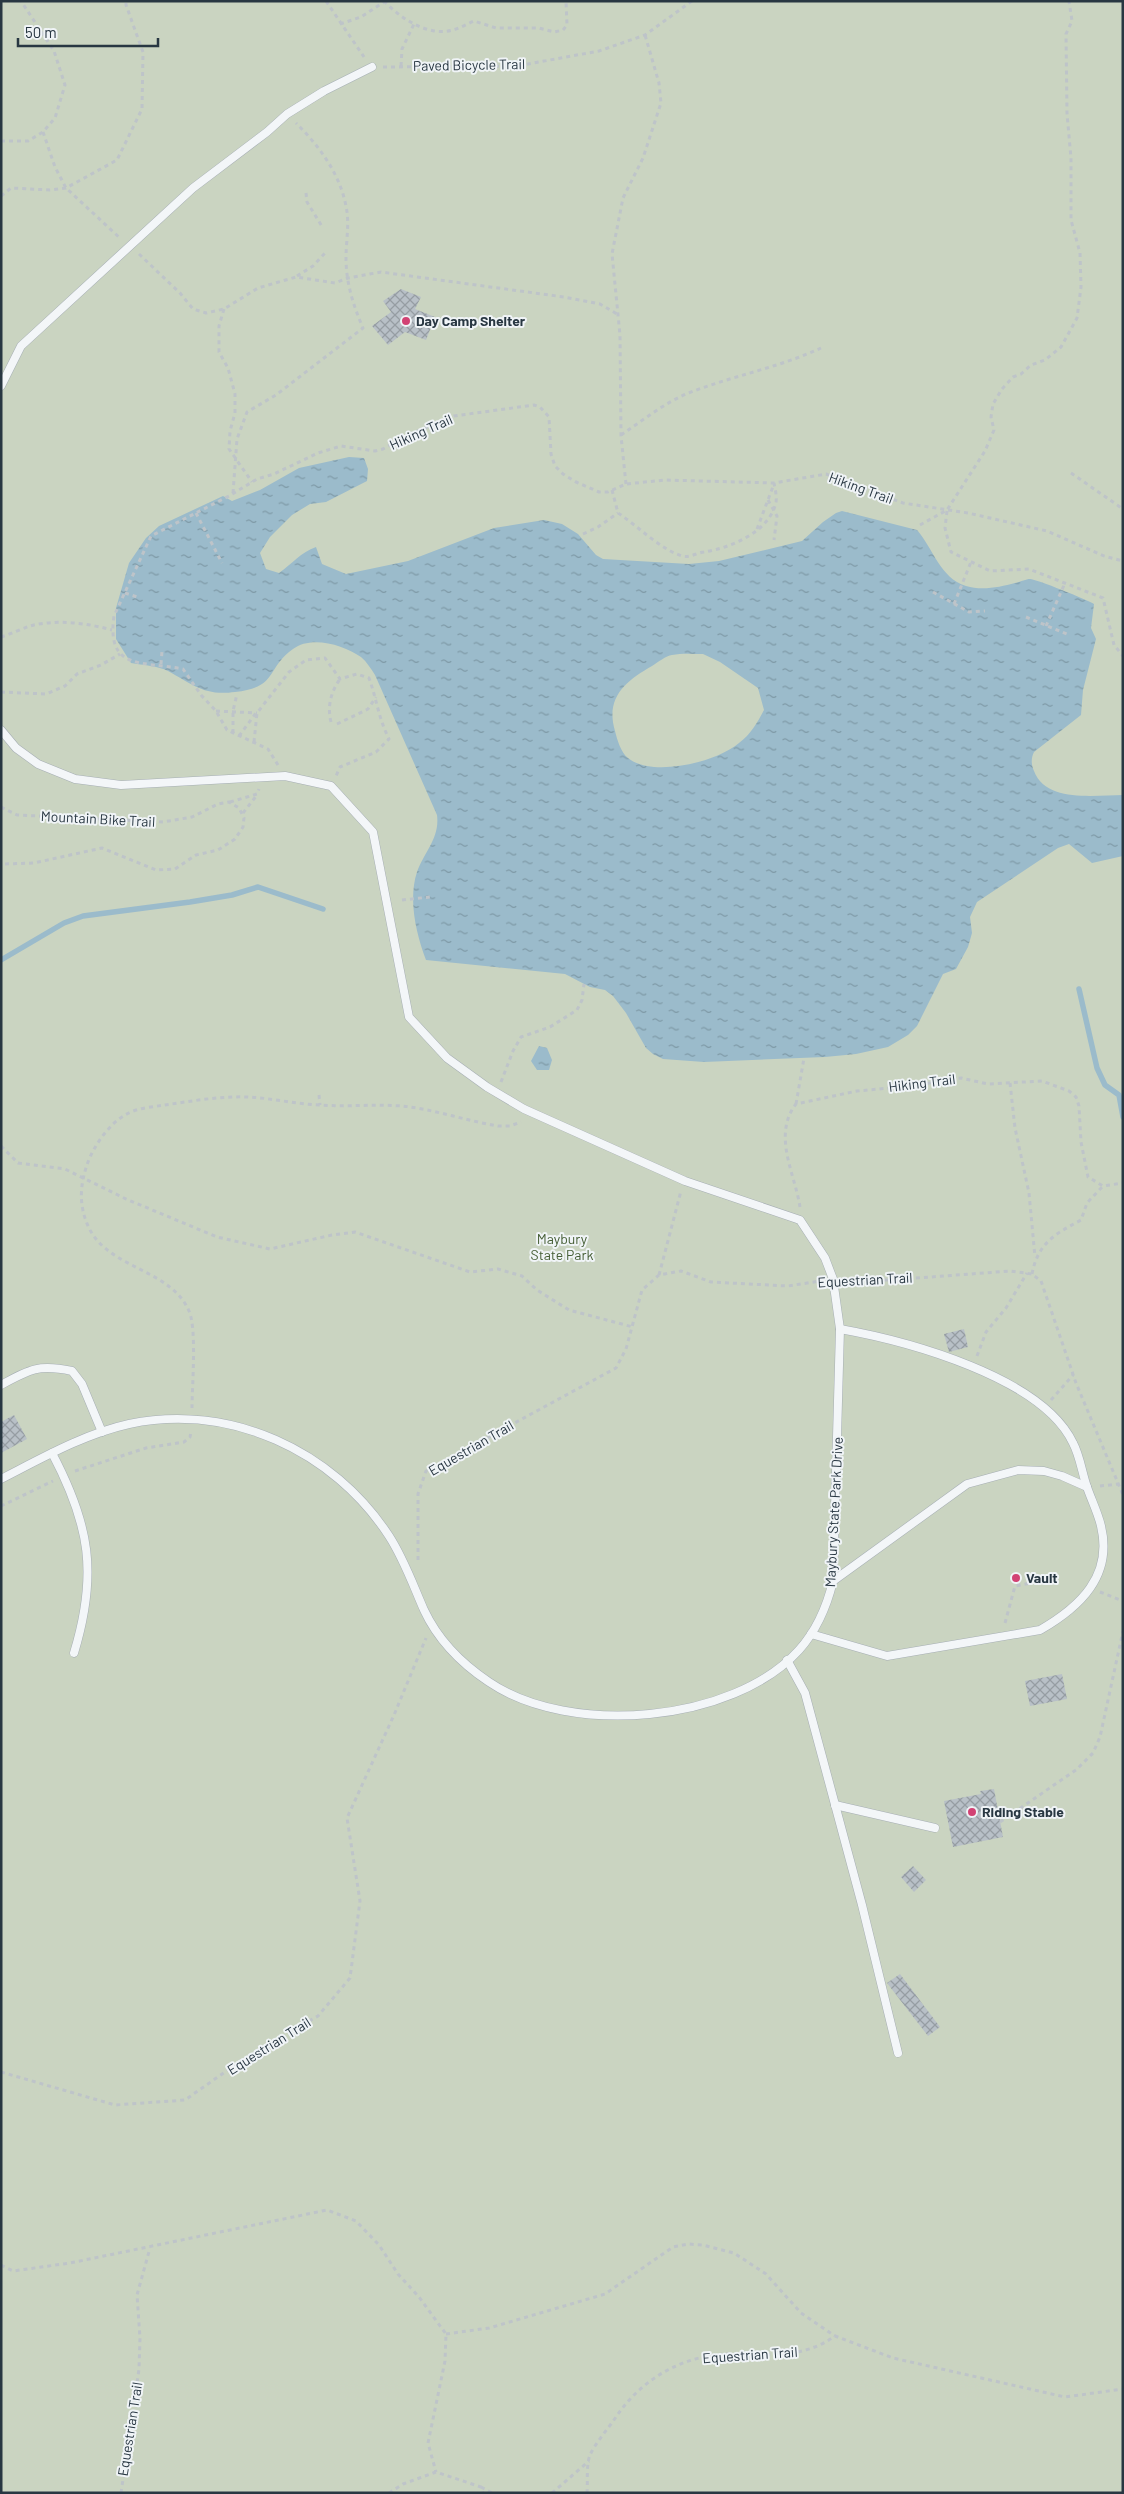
<svg xmlns="http://www.w3.org/2000/svg" width="1124" height="2494" viewBox="0 0 1124 2494" font-family="Barlow,sans-serif">
  <style>
    .park { fill: #cad4c1 }
    .water { fill: url(#water-ripples); fill-rule: evenodd }
    .lines { fill: none; stroke-linecap: round; stroke-linejoin: round }
    .stream { stroke: #9bbbcb; stroke-width: 5.5 }
    .building { fill: url(#building-cross-hatch) }
    .service-casing { stroke: #a6aeb4; stroke-width: 9 }
    .path { stroke: #bec4c9; stroke-width: 3; stroke-dasharray: 4 4; stroke-linecap: butt }
    .service { stroke: #f3f6f8; stroke-width: 8 }
    .poi-dot { fill: #d24274; stroke: #f0f4f7; stroke-width: 2 }
    .labels { text-anchor: middle; stroke-width: 4; stroke-linejoin: round; paint-order: stroke }
    .street-label { font-size: 14px; fill: #283742; stroke: #f0f4f7 }
    .poi-label { font-size: 14px; font-weight: bold; fill: #283742; stroke: #f0f4f7; text-anchor: start }
    .park-label { font-size: 14px; fill: #455e35; stroke: #f0f4f7 }
  </style>
  <defs>
    <pattern id="water-ripples" width="26" height="14" patternUnits="userSpaceOnUse" patternTransform="scale(1.25)"><rect width="26" height="14" fill="#9bbbcb"/><path d="M2 4q2-2 4 0t4 0M15 11q2-2 4 0t4 0" fill="none" stroke="#7e99a6"/></pattern>
    <pattern id="building-cross-hatch" width="8" height="8" patternUnits="userSpaceOnUse" patternTransform="scale(1.25)"><rect width="8" height="8" fill="#b8c0c7"/><path d="M0 0l8 8M0 8l8-8" fill="none" stroke="#969da3"/></pattern>
  </defs>
  <rect width="100%" height="100%" fill="#e1e6ea"/>
  <rect class="park" x="1" y="1" width="1122" height="2492"/>
  <g class="water">
    <path d="M349,457L364,458L368,469L367,481L326,502L310,504L292,515L270,537L260,553L266,569L279,573C292,564 301,552 316,547L322,564L346,574L408,561L494,528L544,520L562,524L578,534L596,555L603,559L689,564L719,561L802,541L823,522L836,513L842,511L917,530C933,548 940,578 966,586C982,591 1000,587 1015,583C1020,582 1026,579 1030,579C1036,579 1088,600 1094,604L1091,628L1096,639L1083,690L1081,715L1034,752C1031,758 1031,764 1034,771C1046,803 1095,795 1123,795V856L1092,863L1069,844L1058,848L977,902L970,917L972,933L968,947L956,969L943,974L917,1026L908,1035L888,1047L856,1054L825,1057L704,1062L663,1059L653,1054L646,1048L626,1013L613,996L605,990L590,987L565,974L426,960C416,934 408,899 417,872C424,852 440,838 437,815L375,675C371,669 367,662 361,657C344,645 311,635 293,649C265,669 279,687 235,692C204,696 194,685 168,671C158,666 143,665 131,663L116,639V608L129,563L146,538L159,526L223,496L232,501L260,490L299,468ZM703,654L720,662L758,688L764,710C757,723 751,734 739,743C717,762 652,778 628,758C621,753 617,739 615,731C605,697 626,681 652,666C658,662 666,656 672,655C682,653 693,654 703,654Z"/>
    <polygon points="539,1046 547,1048 552,1060 549,1070 537,1070 531,1061"/>
  </g>
  <g class="lines">
    <g class="stream">
      <polyline points="1,960 64,923 83,916 190,902 232,895 258,887 323,909"/>
      <polyline points="1079,989 1097,1068 1105,1085 1119,1095 1123,1117"/>
    </g>
  </g>
  <g class="building">
    <polygon points="401,289 421,297 415,309 435,317 426,340 405,332 388,345 372,326 391,312 383,301"/>
    <polygon points="964,1329 968,1347 949,1352 944,1334"/>
    <polygon points="14,1415 27,1439 1,1453 1,1422"/>
    <polygon points="1062,1674 1067,1699 1030,1706 1025,1681"/>
    <polygon points="994,1789 1003,1837 953,1847 944,1801 981,1794 980,1791"/>
    <polygon points="913,1866 926,1880 914,1892 901,1877"/>
    <polygon points="900,1974 940,2027 928,2036 887,1983"/>
  </g>
  <g class="lines">
    <g class="service-casing">
      <g id="service">
        <polyline points="1,386 21,346 193,188 267,132 287,114 324,91 372,67"/>
        <path d="M1,730L16,748L38,764L75,779L121,785L285,776L331,786L373,832L409,1017L447,1058L487,1087L524,1109L685,1181L800,1220L825,1258L833,1279L840,1329L833,1581C827,1606 816,1631 799,1650C733,1723 570,1737 489,1682C462,1664 438,1640 424,1610C413,1585 404,1559 389,1536C333,1450 230,1403 129,1424C84,1434 42,1458 1,1479"/>
        <path d="M840,1329C907,1341 1042,1377 1073,1443C1080,1456 1082,1473 1087,1487"/>
        <path d="M1,1385C30,1369 39,1364 72,1371L82,1384L102,1432"/>
        <path d="M52,1453C90,1525 98,1574 74,1653"/>
        <path d="M811,1634L887,1656L1040,1630C1080,1607 1113,1576 1101,1526C1098,1513 1091,1499 1087,1487L1062,1476L1044,1471L1018,1470L967,1484L833,1581"/>
        <polyline points="787,1660 805,1693 862,1905 898,2053"/>
        <polyline points="835,1805 935,1828"/>
      </g>
    </g>
    <g class="path">
      <polyline points="326,1 364,57"/>
      <path d="M384,1C400,18 428,37 453,30C460,28 467,24 474,21L496,28H539L554,32L563,30L567,25L566,1"/>
      <polyline points="340,24 361,17 384,2"/>
      <polyline points="401,66 402,49 414,24"/>
      <polyline points="383,67 517,66 599,51 645,35 692,1"/>
      <polyline points="43,132 55,167 66,188 121,239"/>
      <polyline points="1,141 28,141 43,132 55,118 65,85 54,51 21,1"/>
      <polyline points="306,193 307,202 323,228"/>
      <polyline points="1,196 11,188 50,190 66,188 117,160 142,109 143,52 126,5 126,1"/>
      <polyline points="139,254 180,293 193,309 206,313 224,309 258,288 296,277 335,283 348,278 381,272 564,297 600,304 617,314"/>
      <polyline points="297,276 313,266 325,253"/>
      <polyline points="224,309 219,326 219,352 228,368 235,394 235,413 230,431 229,449 252,482"/>
      <path d="M621,435C642,421 663,404 686,394C731,376 778,368 821,348"/>
      <polyline points="1071,473 1123,509"/>
      <polyline points="626,484 621,436 620,335 612,254 623,198 643,158 661,103 659,83 645,35"/>
      <path d="M612,490L618,513C639,527 660,549 682,556C690,558 696,553 704,552C730,548 770,532 776,502C777,496 775,489 774,483"/>
      <path d="M233,493L237,439L247,412L276,395L363,328C353,305 346,282 346,258C346,243 349,226 347,212C342,176 320,147 296,123"/>
      <polyline points="768,500 777,516 774,540"/>
      <polyline points="947,511 945,528 951,552 990,571 1029,569 1103,598 1114,645 1123,656"/>
      <polyline points="196,513 222,563"/>
      <polyline points="920,525 947,510 985,451 994,430 991,417 993,404 1002,389 1013,377 1021,374 1031,365 1045,360 1061,347 1077,318 1081,287 1080,253 1071,220 1071,158 1067,114 1066,34 1072,21 1069,1"/>
      <polyline points="757,529 774,484"/>
      <polyline points="583,534 598,527 618,513"/>
      <polyline points="933,592 969,612 985,611"/>
      <polyline points="125,593 137,597"/>
      <polyline points="954,604 971,562"/>
      <polyline points="1026,617 1069,635"/>
      <polyline points="1046,626 1065,583"/>
      <path d="M1,637C11,634 21,629 30,626C56,619 87,623 112,630"/>
      <polyline points="161,664 162,651"/>
      <polyline points="1,692 46,694 65,686 77,674 101,665 120,654"/>
      <polyline points="216,711 257,713"/>
      <path d="M331,722C327,706 331,692 340,679"/>
      <polyline points="337,724 368,709 376,697"/>
      <polyline points="233,733 233,711 237,694"/>
      <polyline points="239,736 256,713"/>
      <path d="M254,742L257,713L289,672L306,660L325,658L340,679L357,674L369,678C377,700 378,717 389,739L376,752L340,767L336,776"/>
      <path d="M278,765L268,749L227,730L216,711L201,695L183,669C143,661 106,671 114,616L151,536L229,496L257,479L274,474L318,453L341,446L375,451L383,449L410,434L454,416L534,405L540,407L549,417L551,454L555,466L563,474L576,482L599,492H608L626,484L665,480L774,483L826,474L903,503L968,513L1047,531L1104,556L1123,561"/>
      <polyline points="230,802 257,794 259,789"/>
      <polyline points="1,807 17,815 163,822 192,817 218,804 229,802 239,808 244,818 243,827 235,839 218,850 196,855 175,869 156,870 102,848 34,863 1,864"/>
      <polyline points="243,813 257,795"/>
      <polyline points="402,900 430,897"/>
      <polyline points="501,1082 513,1051 521,1037 550,1027 577,1010 582,1000 584,984"/>
      <polyline points="1010,1083 1015,1128 1029,1193 1035,1257"/>
      <polyline points="319,1095 320,1105"/>
      <polyline points="796,1104 804,1058"/>
      <polyline points="1,1146 18,1163 65,1169 126,1199 217,1237 270,1249 332,1235 355,1232 470,1272 498,1269 522,1276 537,1290 569,1310 633,1327"/>
      <path d="M800,1207C795,1174 772,1135 796,1104L857,1091L922,1085L945,1079L961,1078L988,1084L1042,1081L1069,1091L1076,1097L1079,1106L1081,1142L1088,1177L1103,1186L1123,1183"/>
      <path d="M1032,1274C1038,1243 1055,1234 1081,1220L1087,1203L1103,1186"/>
      <polyline points="659,1275 681,1191"/>
      <polyline points="844,1280 891,1280 1010,1271 1032,1274 1041,1281 1076,1383 1123,1495"/>
      <polyline points="977,1356 986,1332 1006,1308 1027,1273"/>
      <polyline points="1051,1400 1073,1375"/>
      <path d="M192,1408C192,1386 197,1329 189,1311C171,1269 109,1269 89,1228C78,1205 80,1184 88,1162C94,1146 109,1124 125,1115C136,1108 152,1107 165,1105C192,1101 220,1096 248,1097C271,1098 295,1104 319,1105C346,1107 374,1104 402,1106C433,1109 467,1121 498,1126H510L521,1122"/>
      <polyline points="75,1471 146,1448 184,1442 190,1437 191,1432"/>
      <polyline points="1100,1486 1119,1484"/>
      <polyline points="1,1506 53,1481"/>
      <polyline points="418,1560 418,1494 426,1471 616,1368 626,1349 642,1290 659,1275 681,1271 711,1282 788,1286 820,1281"/>
      <polyline points="1100,1592 1123,1601"/>
      <polyline points="1005,1623 1015,1586 1031,1583"/>
      <polyline points="1000,1822 1076,1770 1093,1753 1100,1737 1123,1631"/>
      <polyline points="1,2072 115,2105 185,2100 242,2060 318,2016 350,1978 360,1901 347,1818 394,1715 426,1638"/>
      <polyline points="1,2265 13,2271 70,2263 327,2210 356,2221 379,2245 398,2274 419,2297 446,2334 445,2361 428,2443 436,2472"/>
      <polyline points="446,2334 489,2328 605,2294 673,2247 688,2244 703,2245 734,2253 766,2274 801,2313 835,2336"/>
      <polyline points="481,2487 492,2493"/>
      <polyline points="121,2493 139,2369 140,2338 137,2295 150,2248"/>
      <polyline points="389,2493 403,2484 436,2472 481,2487 483,2493"/>
      <polyline points="552,2493 589,2461"/>
      <path d="M587,2493C588,2482 586,2465 590,2455C596,2442 608,2429 616,2417C642,2378 685,2354 732,2354C769,2354 803,2359 835,2336L893,2358L1065,2397L1123,2389"/>
    </g>
    <use href="#service" class="service"/>
  </g>
  <g class="poi-dot">
    <circle cx="406" cy="321" r="5"/>
    <circle cx="1016" cy="1578" r="5"/>
    <circle cx="972" cy="1812" r="5"/>
  </g>
  <g class="labels">
    <g class="street-label">
      <text transform="translate(469 65) rotate(-1)" y="5">Paved Bicycle Trail</text>
      <text transform="translate(421 432) rotate(-24)" y="5">Hiking Trail</text>
      <text transform="translate(861 488) rotate(20)" y="5">Hiking Trail</text>
      <text transform="translate(98 819) rotate(3)" y="5">Mountain Bike Trail</text>
      <text transform="translate(922 1083) rotate(-7)" y="5">Hiking Trail</text>
      <text transform="translate(865 1280) rotate(-3)" y="5">Equestrian Trail</text>
      <text transform="translate(471 1448) rotate(-30)" y="5">Equestrian Trail</text>
      <text transform="translate(834 1512) rotate(-87)" y="5">Maybury State Park Drive</text>
      <text transform="translate(269 2046) rotate(-32)" y="5">Equestrian Trail</text>
      <text transform="translate(750 2355) rotate(-4)" y="5">Equestrian Trail</text>
      <text transform="translate(130 2429) rotate(-81)" y="5">Equestrian Trail</text>
    </g>
    <g class="poi-label">
      <text x="416" y="326">Day Camp Shelter</text>
      <text x="1026" y="1583">Vault</text>
      <text x="982" y="1817">Riding Stable</text>
    </g>
    <g class="park-label">
      <text x="562" y="1244">Maybury<tspan x="562" dy="16">State Park</tspan></text>
    </g>
  </g>
  <rect width="1124" height="2494" fill="none" stroke="#283742" stroke-width="5"/>
  <path d="M18 38v8h140v-8" fill="none" stroke="#283742" stroke-width="2.5"/>
  <text x="25" y="38" font-size="15" fill="#283742" stroke="#f0f4f7" stroke-width="4" paint-order="stroke">50 m</text>
</svg>
